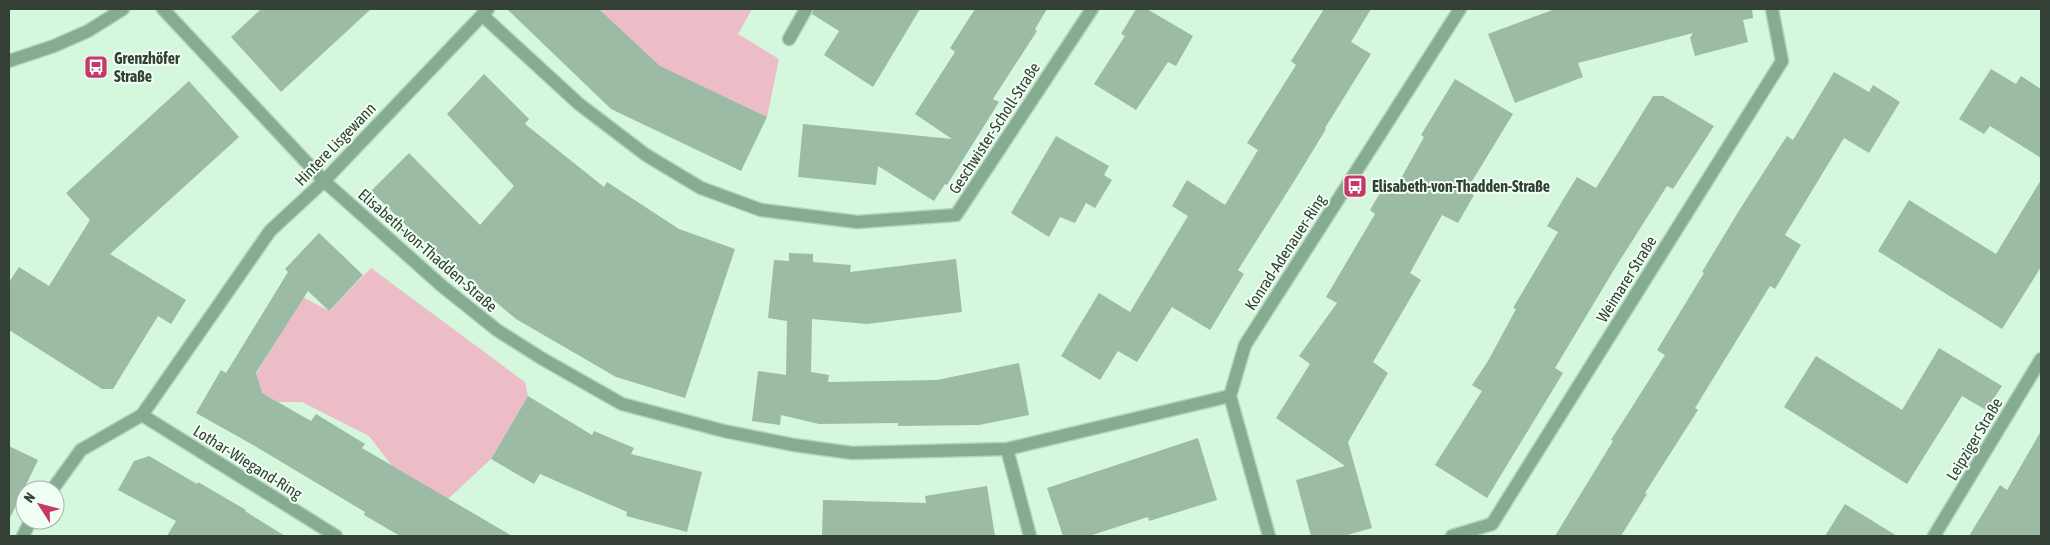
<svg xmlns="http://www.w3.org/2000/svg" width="2050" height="545" viewBox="0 0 2050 545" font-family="'Asap Condensed',sans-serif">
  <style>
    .green { fill: #edbdc7 }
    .building { fill: #9bbba4 }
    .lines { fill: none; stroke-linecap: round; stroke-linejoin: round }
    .minor-casing { stroke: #b5d2bc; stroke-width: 15 }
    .tertiary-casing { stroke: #b5d2bc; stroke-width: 15 }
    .minor { stroke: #85ac90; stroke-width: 12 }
    .tertiary { stroke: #85ac90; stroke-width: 12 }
    .labels { text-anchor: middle; stroke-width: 4; stroke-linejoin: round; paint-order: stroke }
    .poi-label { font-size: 16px; font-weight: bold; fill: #334036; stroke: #f1fef4; text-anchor: start }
    .street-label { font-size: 16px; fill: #334036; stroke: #f1fef4 }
  </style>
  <rect width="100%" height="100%" fill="#d5f7de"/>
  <g class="green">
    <polygon points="599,9 752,9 738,34 779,59 767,117 661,67"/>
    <polygon points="371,268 525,382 528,396 491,459 448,499 392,466 369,436 302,402 278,402 249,386 303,297 329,311"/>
  </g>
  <g class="building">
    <polygon points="261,9 371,9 281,92 231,37"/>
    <polygon points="507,9 599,9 660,66 767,117 741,171 611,109"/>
    <polygon points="814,9 920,9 873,87 824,55 839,31 812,14"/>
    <polygon points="975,9 1047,9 1035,29 1037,31 993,99 999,102 947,185 945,184 934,201 878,166 876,185 798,177 803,124 952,139 915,114 955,52 950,48"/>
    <polygon points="1136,9 1147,9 1193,36 1176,66 1168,62 1136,110 1094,84 1125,36 1121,34"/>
    <polygon points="1324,9 1371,9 1351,42 1371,54 1325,128 1326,129 1298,175 1238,270 1244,274 1210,330 1172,307 1137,362 1118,351 1100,380 1061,356 1099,293 1130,312 1188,216 1172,206 1187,180 1225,205 1258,150 1247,143 1296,65 1291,61"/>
    <polygon points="1555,9 1752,9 1753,18 1743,20 1748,42 1695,56 1690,38 1693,33 1578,63 1583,77 1515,103 1488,34"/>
    <polygon points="1991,69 2016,84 2021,76 2041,89 2041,158 1990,126 1984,134 1959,119"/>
    <polygon points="1834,72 1869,92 1873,85 1900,102 1869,153 1844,138 1785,235 1801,245 1775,289 1770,286 1695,408 1698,410 1645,493 1647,494 1621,536 1555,536 1613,441 1611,440 1665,355 1657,350 1704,273 1702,272 1740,209 1787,136 1793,140"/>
    <polygon points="484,74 529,119 525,124 604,187 607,182 679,229 735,249 685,398 616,377 516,319 413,232 371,191 409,153 480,225 514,186 447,114"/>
    <polygon points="1455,79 1513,114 1466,191 1474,195 1458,223 1442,215 1410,273 1421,280 1373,362 1388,373 1348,442 1372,528 1344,536 1311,536 1296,480 1345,466 1276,418 1310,364 1299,356 1337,303 1326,297 1375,214 1370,210 1385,184 1395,189 1424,137 1421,135"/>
    <polygon points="189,81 239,137 110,254 186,300 171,324 158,316 113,389 102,389 9,330 9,282 19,267 49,286 90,220 66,193"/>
    <polygon points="1653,96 1663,96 1714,126 1673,189 1667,186 1615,268 1555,368 1563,373 1487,498 1435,465 1482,391 1472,385 1488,361 1516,309 1513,308 1558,232 1547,226 1577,177 1596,188"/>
    <polygon points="1056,136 1109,166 1104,175 1112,180 1095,208 1086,203 1075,223 1060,217 1049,237 1011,213"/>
    <polygon points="2041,180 2041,267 2002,329 1878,251 1909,200 1996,254"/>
    <polygon points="319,233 363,275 329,311 308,291 256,373 262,393 311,421 316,414 365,444 362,448 512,536 400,536 364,515 365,512 253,445 196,413 221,370 226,373 288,272 285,269"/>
    <polygon points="789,253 813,254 813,262 851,265 850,272 956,259 962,312 867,324 812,319 811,372 829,375 828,382 937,380 1019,363 1029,415 979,425 898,426 898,423 819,424 781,415 780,425 752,421 758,371 786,375 787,321 768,318 774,260 789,261"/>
    <polygon points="1939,348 2002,386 1986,410 1962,396 1907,484 1784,407 1816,356 1902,410"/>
    <polygon points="528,396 592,435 594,431 634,448 631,454 702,472 687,532 626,516 627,512 540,474 534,484 491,459"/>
    <polygon points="2041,431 2041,536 1969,536 2000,485 2007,490"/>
    <polygon points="1198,438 1217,500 1149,521 1148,517 1089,536 1063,536 1047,488"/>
    <polygon points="9,446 38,460 9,520"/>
    <polygon points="149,456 197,484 198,482 246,510 245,511 285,536 167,536 176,521 118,490 134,461"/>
    <polygon points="987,486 995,536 822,536 823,500 926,503 925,496"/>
    <polygon points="1845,504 1897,536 1825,536"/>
  </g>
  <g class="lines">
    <g class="minor-casing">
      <g id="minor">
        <polyline points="163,9 324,181 442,286 497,330 541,358 622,404 724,431 794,445 852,453 1007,449 1230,396"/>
        <polyline points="482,15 579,104 646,155 701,188 761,210 857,222 956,215 1092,9"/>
        <polyline points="789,39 806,9"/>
        <polyline points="142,415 336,536"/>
        <polyline points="1007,449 1030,536"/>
        <polyline points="52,490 81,450 142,415 270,231 324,181 488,9"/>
        <polyline points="23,536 31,520"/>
        <polyline points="1269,536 1230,396 1245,345 1460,9"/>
        <polyline points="1452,536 1492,524 1782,61 1772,9"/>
        <polyline points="1934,536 2041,359"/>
      </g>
    </g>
    <g class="tertiary-casing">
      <polyline id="tertiary" points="9,61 54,46 88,31 123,9"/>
    </g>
    <use href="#minor" class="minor"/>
    <use href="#tertiary" class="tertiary"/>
  </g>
  <defs>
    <g id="bus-square" transform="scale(1.25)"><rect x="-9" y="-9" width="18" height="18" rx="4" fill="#c53868" stroke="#f1fef4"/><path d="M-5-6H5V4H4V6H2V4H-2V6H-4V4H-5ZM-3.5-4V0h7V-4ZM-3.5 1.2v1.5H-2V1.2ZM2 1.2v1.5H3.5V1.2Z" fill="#fff"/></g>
  </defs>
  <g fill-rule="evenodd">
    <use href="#bus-square" x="96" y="67"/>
    <use href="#bus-square" x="1355" y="186"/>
  </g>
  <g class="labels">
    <g class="poi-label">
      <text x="114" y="64">Grenzhöfer<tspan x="114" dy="18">Straße</tspan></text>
      <text x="1372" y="192">Elisabeth-von-Thadden-Straße</text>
    </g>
    <g class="street-label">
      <text transform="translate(994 128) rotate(-57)" y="6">Geschwister-Scholl-Straße</text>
      <text transform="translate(335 144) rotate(-46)" y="6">Hintere Lisgewann</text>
      <text transform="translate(428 250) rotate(41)" y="6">Elisabeth-von-Thadden-Straße</text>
      <text transform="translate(1285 252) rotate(-57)" y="6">Konrad-Adenauer-Ring</text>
      <text transform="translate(1626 279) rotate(-58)" y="6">Weimarer Straße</text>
      <text transform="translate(1974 439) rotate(-59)" y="6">Leipziger Straße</text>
      <text transform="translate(248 462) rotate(32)" y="6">Lothar-Wiegand-Ring</text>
    </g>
  </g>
  <rect width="2050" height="545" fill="none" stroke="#334036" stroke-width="20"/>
  <g transform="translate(40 505) rotate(306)"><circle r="24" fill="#f1fef4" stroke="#a5b2a8"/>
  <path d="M0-4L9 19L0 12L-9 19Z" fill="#c53868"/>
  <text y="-8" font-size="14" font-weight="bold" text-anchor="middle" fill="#334036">N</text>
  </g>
</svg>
